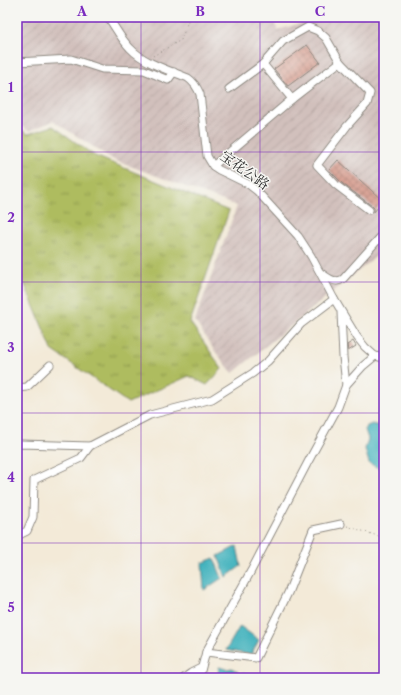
<svg xmlns="http://www.w3.org/2000/svg" width="401" height="695" viewBox="0 0 401 695" font-family="'Libre Caslon Text','Noto Serif SC',serif">
  <style>
    .industrial { fill: url(#industrial-furrows) }
    .park { fill: url(#park-tufts); stroke: #6c7444 }
    .water { fill: #43b2bd; stroke: #376e74 }
    .building { fill: url(#building-cross-hatch) }
    .lines { fill: none; stroke-linecap: round; stroke-linejoin: round }
    .minor-casing { stroke: #8f8a82; stroke-width: 9 }
    .path { stroke: #8f8a82; stroke-width: 1; stroke-dasharray: 1 3; stroke-linecap: butt }
    .minor { stroke: #fff; stroke-width: 7 }
    .grid { fill: none; stroke: #7b2cbf; stroke-width: 1; stroke-opacity: 0.55 }
    .labels { text-anchor: middle; stroke-width: 3; stroke-linejoin: round; paint-order: stroke }
    .street-label { font-size: 14px; fill: #2b2b2b; stroke: #f6f6f2 }
    .neatline { fill: none; stroke: #7b2cbf; stroke-width: 1.5 }
    .grid-label { font-size: 13px; text-anchor: middle; font-weight: bold; fill: #7b2cbf }
  </style>
  <defs>
    <pattern id="industrial-furrows" width="10" height="10" patternUnits="userSpaceOnUse"><rect width="10" height="10" fill="#d1c0bc"/><path d="M-1 1l2-2M0 10L10 0M9 11l2-2" fill="none" stroke="#b4a5a2"/></pattern>
    <pattern id="park-tufts" width="24" height="20" patternUnits="userSpaceOnUse"><rect width="24" height="20" fill="#aebc5e"/><path d="M3 7l-1-3M5 7V3M7 7l1-3M15 17l-1-3M17 17v-4M19 17l1-3" fill="none" stroke="#8e994e"/></pattern>
    <pattern id="building-cross-hatch" width="8" height="8" patternUnits="userSpaceOnUse"><rect width="8" height="8" fill="#d49789"/><path d="M0 0l8 8M0 8l8-8" fill="none" stroke="#ac7b70"/></pattern>
  </defs>
  <rect width="100%" height="100%" fill="#f6f6f2"/>
  <filter id="ink" filterUnits="userSpaceOnUse"><feTurbulence type="fractalNoise" baseFrequency=".025" numOctaves="2"/><feDisplacementMap in="SourceGraphic" scale="8" xChannelSelector="R" yChannelSelector="G"/><feConvolveMatrix kernelMatrix="1 2 1 2 8 2 1 2 1" color-interpolation-filters="sRGB"/></filter>
  <filter id="wash" filterUnits="userSpaceOnUse"><feTurbulence type="fractalNoise" baseFrequency=".012" numOctaves="4" result="noise"/><feDisplacementMap in="SourceGraphic" scale="16" xChannelSelector="R" yChannelSelector="G"/><feGaussianBlur stdDeviation="0.9" result="paint"/><feColorMatrix in="noise" values="0 0 0 0 0 0 0 0 0 0 0 0 0 0 0 0 0 1.4 0 .05"/><feComposite in="paint" operator="in"/></filter>
  <g filter="url(#wash)">
    <rect width="100%" height="100%" fill="#f3ead8"/>
    <polygon class="industrial" points="17,17 270,17 278,30 322,17 384,17 384,250 233,373 214,350 195,321 237,206 114,160 53,121 29,131 17,123"/>
    <polygon class="park" points="53,126 95,156 229,211 190,322 222,369 207,385 189,376 128,403 52,350 17,266 17,127 28,134"/>
    <g class="water">
      <polygon points="372,424 384,427 384,471 369,463 365,449 368,439 365,430 367,426"/>
      <polygon points="237,546 241,566 226,577 218,556"/>
      <polygon points="214,558 222,578 204,590 202,563"/>
      <polygon points="240,626 259,640 251,655 226,650"/>
      <path d="M219,667L227,669L232,668L242,675L243,673L255,676L254,678H247L236,676L235,678C229,678 224,675 218,674Z"/>
    </g>
    <g id="blocks">
      <g class="building">
        <polygon points="307,45 320,62 288,86 274,69"/>
        <polygon points="338,160 383,201 374,212 374,208 372,206 343,184 329,170"/>
        <polygon points="353,341 356,346 348,351 347,345"/>
      </g>
    </g>
  </g>
  <g filter="url(#ink)">
    <use href="#blocks" fill-opacity="0" stroke="#8f8a82" stroke-width="1"/>
    <g class="lines">
      <g class="minor-casing">
        <g id="minor">
          <path d="M108,17C115,27 121,39 130,48C144,63 168,70 188,78C194,82 197,87 200,94L207,156L213,166L219,170L248,184L257,191L298,236L311,256L334,299L357,337L365,347L375,356L384,358"/>
          <polyline points="17,62 71,59 102,69 144,70 168,80 174,72"/>
          <polyline points="263,64 292,99"/>
          <polyline points="229,89 263,64 283,41 308,27 318,31 326,38 340,62 370,93 367,104 347,126 317,165 336,185 369,210"/>
          <polyline points="213,166 292,99 340,62"/>
          <path d="M321,273C328,278 335,284 343,279L384,233"/>
          <polyline points="341,312 343,357 346,385"/>
          <polyline points="17,388 27,387 50,365"/>
          <polyline points="17,445 21,444 90,446 150,415 212,399 253,373 268,361 301,324 334,299"/>
          <polyline points="17,536 27,531 33,517 34,480 81,458 90,446"/>
          <polyline points="206,652 256,658 288,593 313,530 341,524"/>
          <polyline points="184,678 191,673 201,668"/>
          <polyline points="199,678 206,652 251,571 308,462 338,407 346,385 363,366 375,356"/>
        </g>
      </g>
      <g class="path">
        <polyline points="153,56 181,40 188,21 191,17"/>
        <polyline points="347,526 384,538"/>
      </g>
      <use href="#minor" class="minor"/>
    </g>
  </g>
  <path class="grid" d="M141,17V678M260,17V678M17,152H384M17,282H384M17,413H384M17,543H384"/>
  <g class="labels">
    <g class="street-label">
      <text transform="translate(245 170) rotate(35)" y="5">宝花公路</text>
    </g>
  </g>
  <rect width="401" height="695" fill="none" stroke="#f6f6f2" stroke-width="44"/>
  <rect x="22" y="22" width="357" height="651" class="neatline"/>
  <g class="grid-label">
    <text x="82" y="16">A</text>
    <text x="200" y="16">B</text>
    <text x="320" y="16">C</text>
    <text x="11" y="92">1</text>
    <text x="11" y="222">2</text>
    <text x="11" y="352">3</text>
    <text x="11" y="482">4</text>
    <text x="11" y="612">5</text>
  </g>
</svg>
